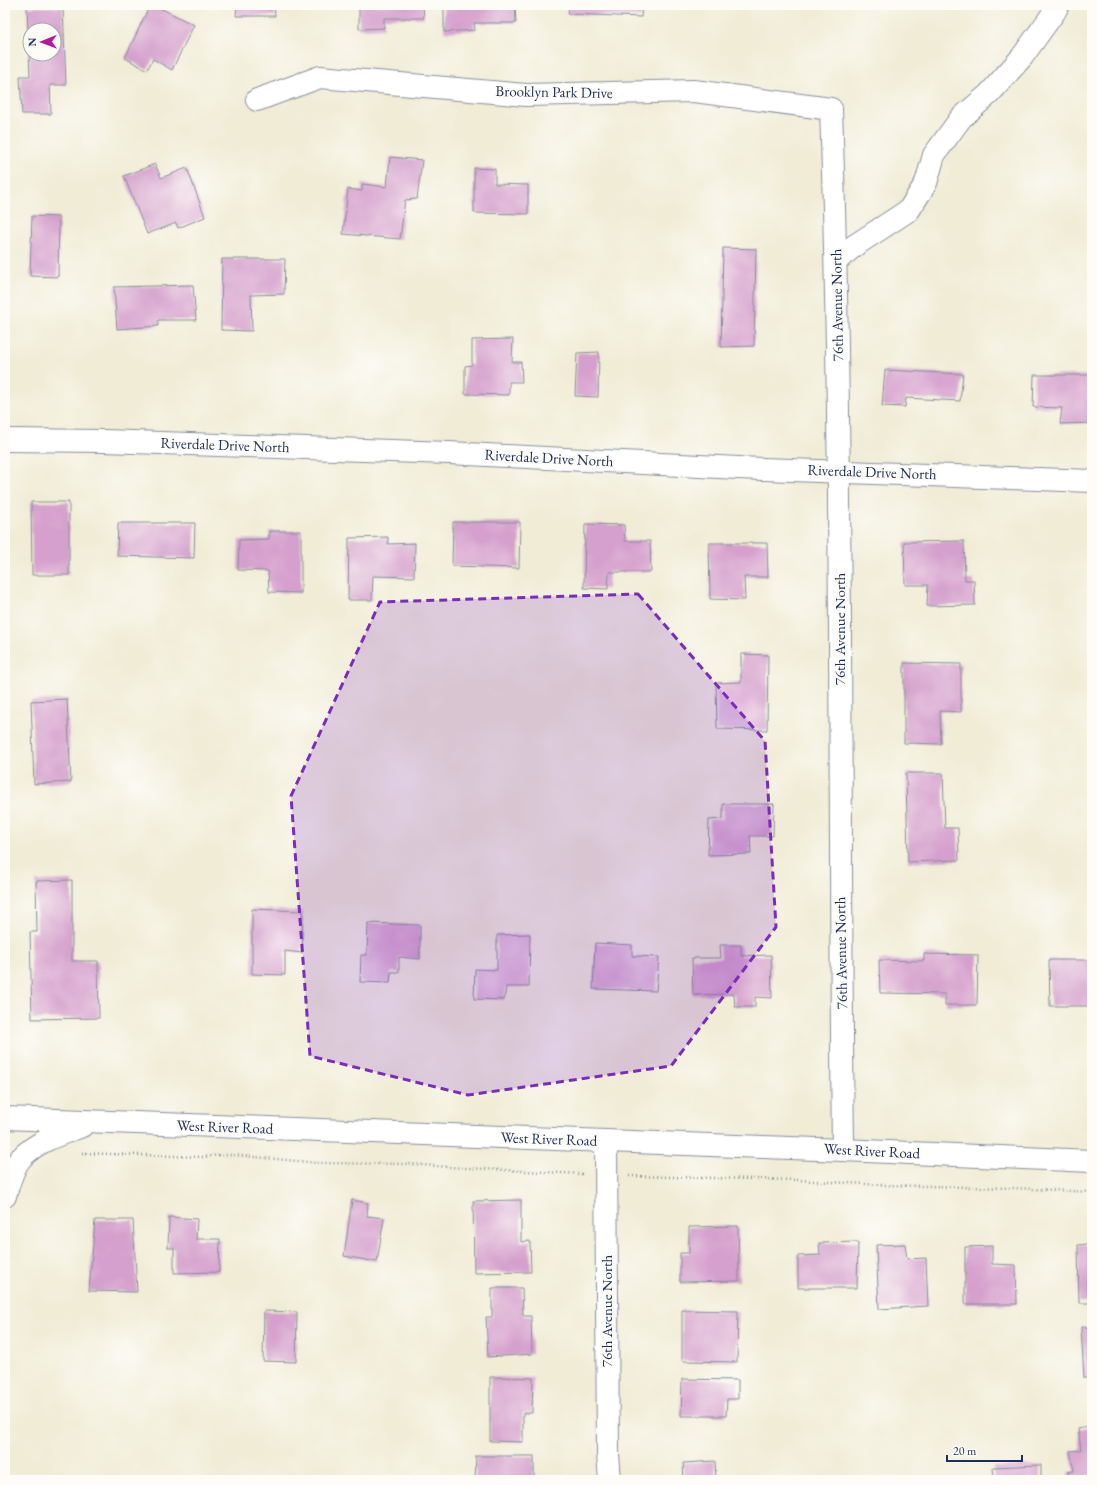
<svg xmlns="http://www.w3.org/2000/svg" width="1097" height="1485" viewBox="0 0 1097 1485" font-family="'EB Garamond',serif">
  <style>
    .building { fill: #d5a0cd }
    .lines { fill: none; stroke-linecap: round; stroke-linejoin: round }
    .minor-casing { stroke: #868e9a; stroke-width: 24 }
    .path { stroke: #868e9a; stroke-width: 2.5; stroke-dasharray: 1 3; stroke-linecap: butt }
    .minor { stroke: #fff; stroke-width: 22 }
    .marked { fill: #7b2cbf; fill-opacity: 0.2; stroke: #7b2cbf; stroke-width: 3; stroke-dasharray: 8 5; stroke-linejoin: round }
    .labels { text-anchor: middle; stroke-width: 4; stroke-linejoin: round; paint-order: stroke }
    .street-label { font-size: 15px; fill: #1b2f5e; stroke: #fdfcf7 }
  </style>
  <rect width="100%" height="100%" fill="#fdfcf7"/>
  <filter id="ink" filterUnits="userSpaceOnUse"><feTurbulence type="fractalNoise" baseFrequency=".025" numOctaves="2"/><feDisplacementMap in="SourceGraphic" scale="8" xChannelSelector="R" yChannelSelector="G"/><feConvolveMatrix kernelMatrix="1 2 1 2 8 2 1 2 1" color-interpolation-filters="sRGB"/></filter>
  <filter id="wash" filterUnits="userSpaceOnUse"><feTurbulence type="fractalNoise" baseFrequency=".012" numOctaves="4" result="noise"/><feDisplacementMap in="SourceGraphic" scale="16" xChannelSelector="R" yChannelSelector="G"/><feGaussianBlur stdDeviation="0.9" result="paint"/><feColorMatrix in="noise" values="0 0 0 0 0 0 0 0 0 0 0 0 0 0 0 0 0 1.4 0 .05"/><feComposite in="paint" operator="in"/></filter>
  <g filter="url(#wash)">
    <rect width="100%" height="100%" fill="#f0ecd6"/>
    <g id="blocks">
      <g class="building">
        <polygon points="150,5 154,5 194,25 172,70 153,59 147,70 125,58"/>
        <polygon points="237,5 274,5 275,16 236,16"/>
        <polygon points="359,5 423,5 424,18 384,18 384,28 359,29"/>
        <polygon points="444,5 515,5 516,23 474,23 475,30 444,32"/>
        <polygon points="569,5 642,5 641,17 568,14"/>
        <polygon points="27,7 63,7 66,85 50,85 51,114 22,114 20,76 30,76 29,54 54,54 54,30 30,30 30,51 29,51"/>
        <polygon points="390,157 422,160 417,199 405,200 400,239 343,234 348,189 362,191 362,184 387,187"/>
        <polygon points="155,164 161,178 187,168 205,217 178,228 176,223 147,234 124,176"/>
        <polygon points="474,168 495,169 495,184 528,185 528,214 474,213"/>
        <polygon points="32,216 59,217 58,277 30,276"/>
        <polygon points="723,248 756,249 754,346 721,347"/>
        <polygon points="222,259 285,259 284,294 251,295 252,331 221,330"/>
        <polygon points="193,285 196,320 158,320 158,326 117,329 114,287"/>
        <polygon points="513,339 512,362 521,362 522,382 509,382 509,395 465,394 465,366 472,365 472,340"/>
        <polygon points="599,352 598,397 575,396 577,353"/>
        <polygon points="885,370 963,374 960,401 906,398 905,407 882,406"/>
        <polygon points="1034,375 1092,375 1092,423 1060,424 1062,408 1033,407"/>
        <polygon points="31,502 69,502 69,575 32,575"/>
        <polygon points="453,522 520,522 519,568 452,566"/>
        <polygon points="118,523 195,523 194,558 117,556"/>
        <polygon points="585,524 624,525 625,541 650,541 651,572 609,572 608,589 584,588"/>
        <polygon points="269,531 301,531 301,593 269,592 268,571 238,570 239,540 269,539"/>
        <polygon points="388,537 388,544 415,543 414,577 373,576 372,600 348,600 349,538"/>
        <polygon points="964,541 965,580 974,580 975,605 927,606 928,585 905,585 904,542"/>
        <polygon points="709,543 767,543 768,577 744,577 745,600 710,599"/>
        <polygon points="741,654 768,655 767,730 717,729 716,683 741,682"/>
        <polygon points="904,663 961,664 961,712 940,711 941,744 904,743"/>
        <polygon points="67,699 71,782 34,784 31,701"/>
        <polygon points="906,773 943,773 945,828 958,828 959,860 908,862"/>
        <polygon points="723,804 774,804 773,836 750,836 751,854 708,855 709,820 723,819"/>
        <polygon points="72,880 72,961 98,961 99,1018 32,1019 30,932 37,932 36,881"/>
        <polygon points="252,909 303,911 302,953 285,951 285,975 252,974"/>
        <polygon points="368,923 420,925 420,959 399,957 399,972 391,972 390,983 360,982 361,955 367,955"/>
        <polygon points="530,934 529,987 506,987 504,1000 474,999 475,969 497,970 497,935"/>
        <polygon points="595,943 632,945 632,956 659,957 656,991 593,989"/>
        <polygon points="720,945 741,945 741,956 771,955 772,998 755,997 755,1007 735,1007 734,994 693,995 692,958 721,958"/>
        <polygon points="924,954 978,955 977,1005 945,1005 945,994 880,993 879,960 924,961"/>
        <polygon points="1049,960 1092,960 1092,1006 1050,1006"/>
        <polygon points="352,1200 368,1203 367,1216 384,1218 377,1262 344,1256"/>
        <polygon points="521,1200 521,1242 530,1241 531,1272 474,1273 473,1201"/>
        <polygon points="169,1217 197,1219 196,1239 220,1239 219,1272 174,1273 174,1248 168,1248"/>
        <polygon points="95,1220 133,1220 137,1292 89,1291"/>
        <polygon points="738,1226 739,1281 680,1282 680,1253 689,1253 689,1227"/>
        <polygon points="858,1242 857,1288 798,1288 798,1256 820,1255 819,1243"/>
        <polygon points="905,1244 907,1259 926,1258 928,1306 879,1309 876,1245"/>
        <polygon points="1092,1244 1092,1303 1079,1303 1078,1245"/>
        <polygon points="992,1246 992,1264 1016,1265 1017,1304 965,1304 965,1247"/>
        <polygon points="492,1288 522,1288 523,1316 531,1316 532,1354 488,1357 486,1317 492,1317"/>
        <polygon points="682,1310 738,1311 737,1362 682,1361"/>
        <polygon points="264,1311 297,1312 296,1362 263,1361"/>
        <polygon points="1081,1327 1092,1327 1092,1378 1084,1378"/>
        <polygon points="490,1377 533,1378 532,1413 523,1413 523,1442 490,1441"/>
        <polygon points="682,1379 738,1380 738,1399 727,1399 726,1416 681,1416"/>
        <polygon points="1092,1426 1092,1480 1069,1480 1068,1472 1074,1471 1070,1451 1081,1450 1078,1429"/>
        <polygon points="476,1456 534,1456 534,1480 475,1480"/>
        <polygon points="715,1461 716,1480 684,1480 683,1463"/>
        <polygon points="1041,1465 1041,1480 994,1480 993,1467"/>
      </g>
    </g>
  </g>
  <g filter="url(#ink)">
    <use href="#blocks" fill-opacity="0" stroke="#868e9a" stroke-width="1"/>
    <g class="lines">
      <g class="minor-casing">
        <g id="minor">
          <path d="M257,100L320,77L526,95L694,91L831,109C843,456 839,803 843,1150"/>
          <polyline points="836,261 854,246 909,210 926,183 934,155 961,118 989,94 1022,57 1055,11 1058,5"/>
          <polyline points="5,440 104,441 449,453 738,468 1092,481"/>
          <polyline points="5,1118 843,1150 1092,1161"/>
          <polyline points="606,1141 608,1454 610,1480"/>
          <path d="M5,1196C9,1183 12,1169 21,1158C37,1141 61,1134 82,1126"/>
        </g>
      </g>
      <g class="path">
        <polyline points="82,1153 203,1157 220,1155 233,1155 318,1163 411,1164 448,1167 582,1174"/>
        <polyline points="629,1176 797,1180 882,1185 1014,1188 1092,1192"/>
      </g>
      <use href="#minor" class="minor"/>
    </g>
  </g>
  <path class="marked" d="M638,594L765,741L776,927L671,1066L468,1095L310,1056L291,796L380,602Z"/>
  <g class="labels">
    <g class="street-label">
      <text transform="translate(554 92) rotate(1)" y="5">Brooklyn Park Drive</text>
      <text transform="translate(837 305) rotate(-91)" y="5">76th Avenue North</text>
      <text transform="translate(225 445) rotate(2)" y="5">Riverdale Drive North</text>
      <text transform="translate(549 458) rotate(3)" y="5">Riverdale Drive North</text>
      <text transform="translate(872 472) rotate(2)" y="5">Riverdale Drive North</text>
      <text transform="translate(840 629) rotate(-90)" y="5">76th Avenue North</text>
      <text transform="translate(841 953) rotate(-91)" y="5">76th Avenue North</text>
      <text transform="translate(225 1127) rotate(2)" y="5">West River Road</text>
      <text transform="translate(549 1139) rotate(2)" y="5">West River Road</text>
      <text transform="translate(872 1151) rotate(3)" y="5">West River Road</text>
      <text transform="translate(607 1311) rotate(-90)" y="5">76th Avenue North</text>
    </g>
  </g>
  <rect width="1097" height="1485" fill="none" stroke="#fdfcf7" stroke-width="20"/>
  <g transform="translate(42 42) rotate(269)"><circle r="19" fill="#fdfcf7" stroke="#a3aaba"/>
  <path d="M0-3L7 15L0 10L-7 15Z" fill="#b5179e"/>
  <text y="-6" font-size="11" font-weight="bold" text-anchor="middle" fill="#1b2f5e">N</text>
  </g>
  <path d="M947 1455v6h75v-6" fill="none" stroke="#1b2f5e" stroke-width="2"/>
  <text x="953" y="1455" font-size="12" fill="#1b2f5e" stroke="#fdfcf7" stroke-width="3" paint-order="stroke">20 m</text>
</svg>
